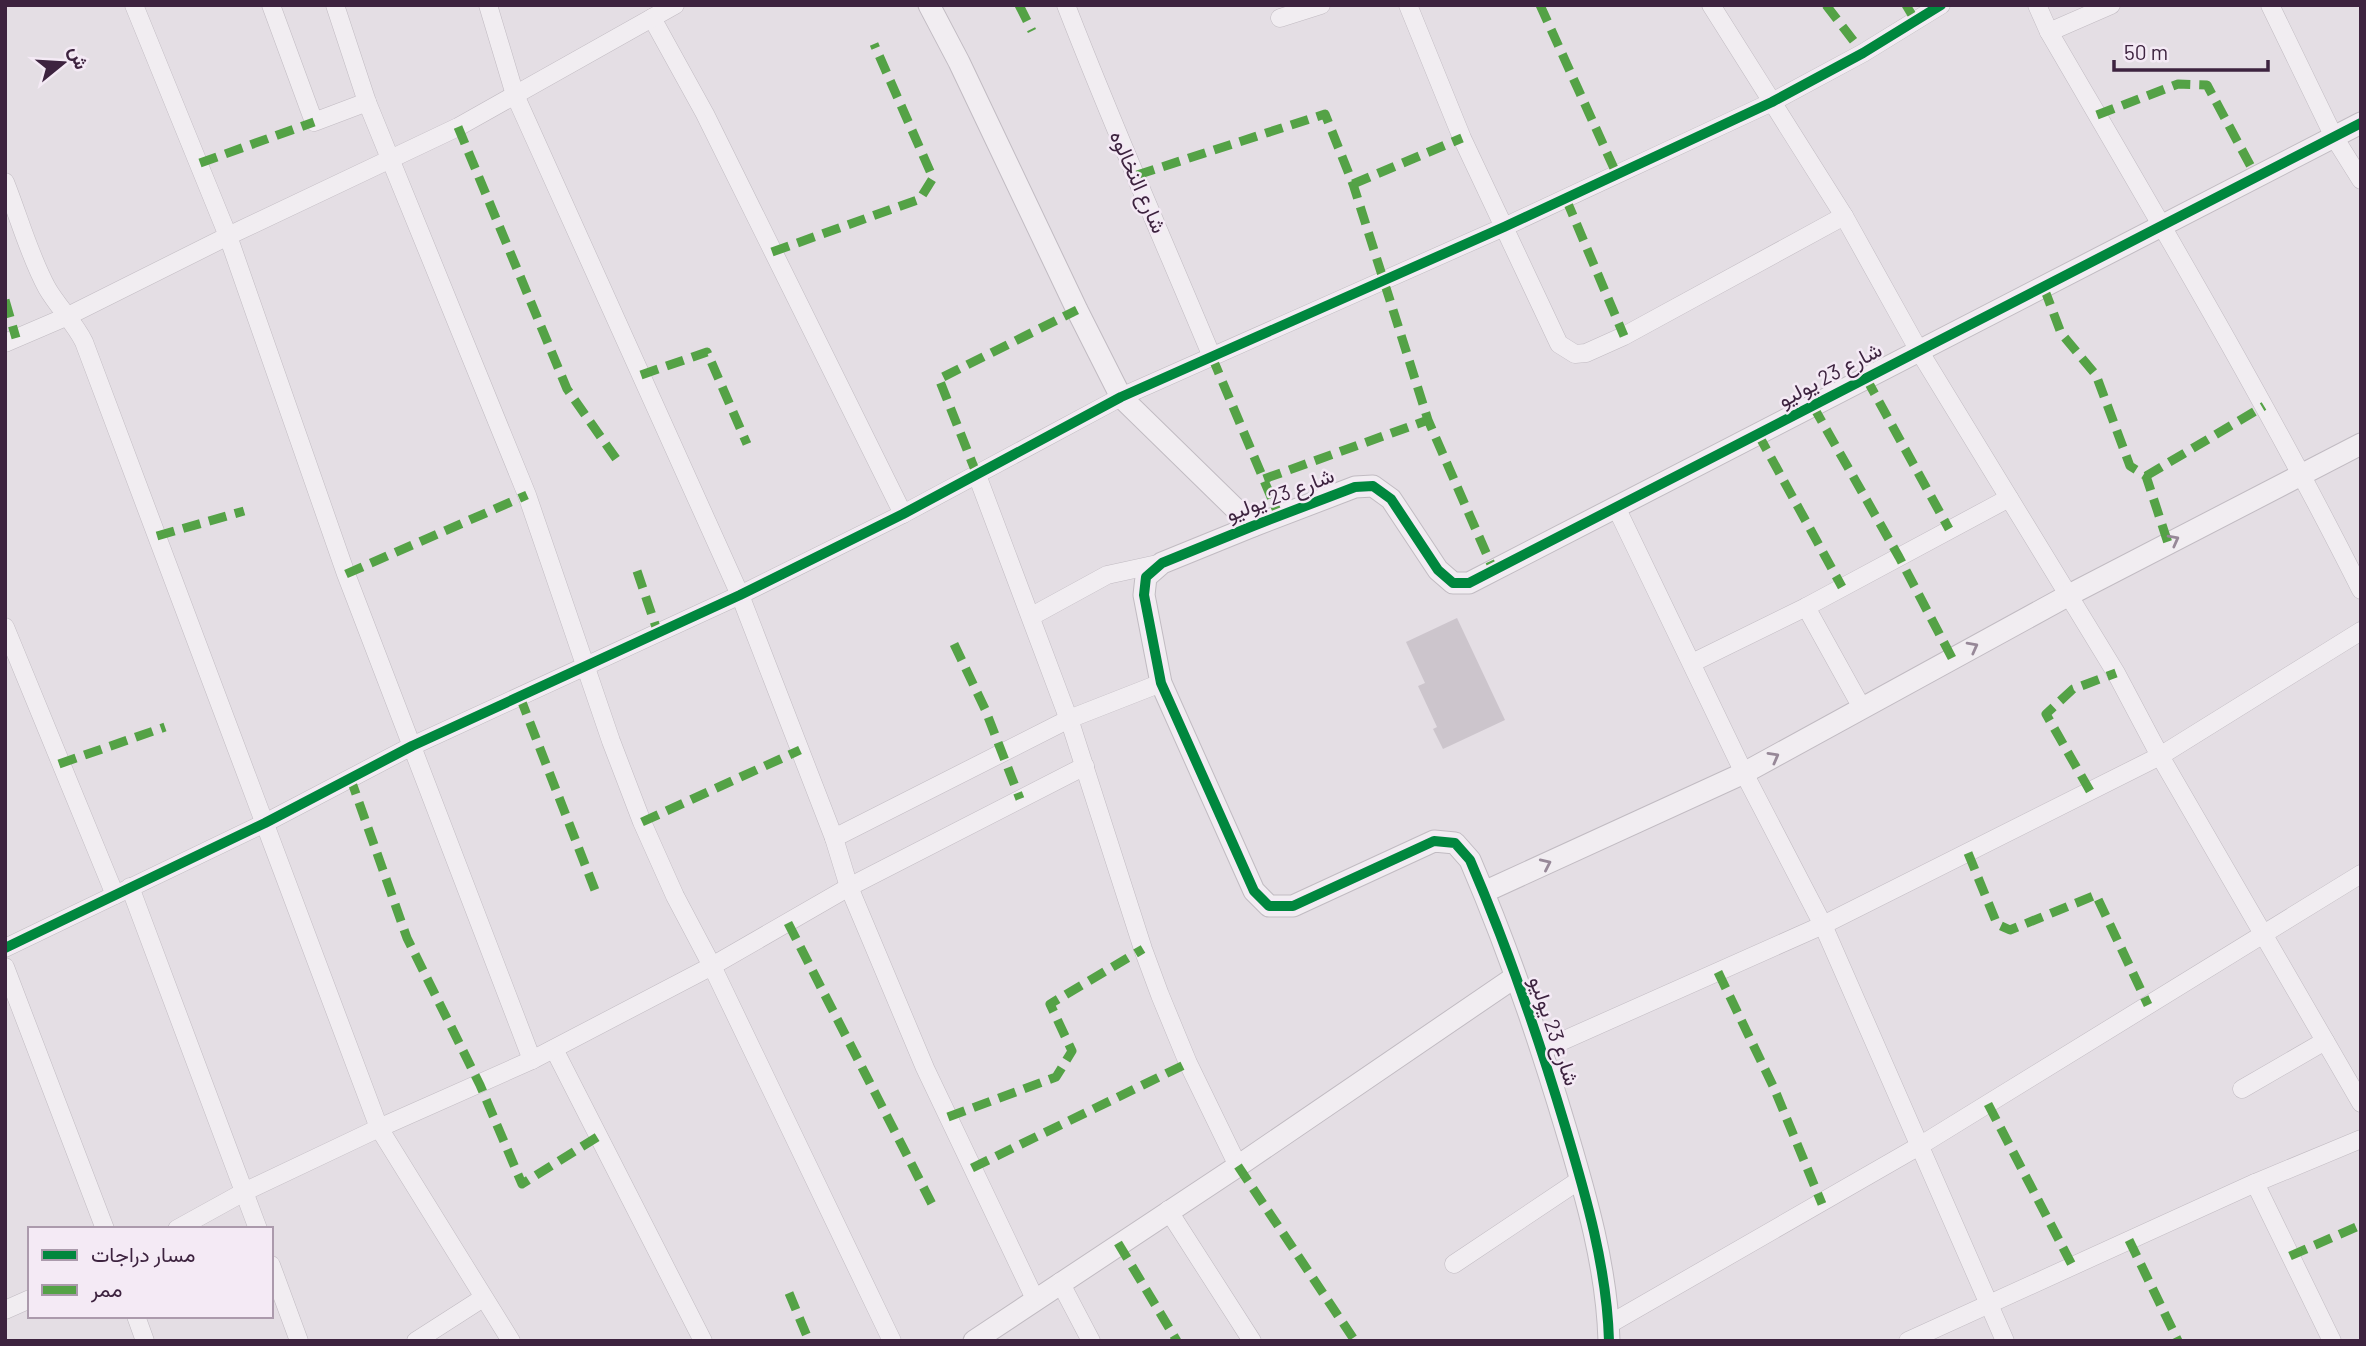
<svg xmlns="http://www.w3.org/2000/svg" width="2366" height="1346" viewBox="0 0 2366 1346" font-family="Barlow,Vazirmatn,sans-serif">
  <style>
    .building { fill: #ccc5cc }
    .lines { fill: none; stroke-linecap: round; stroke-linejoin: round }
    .minor-casing { stroke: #c1bbc2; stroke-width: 19 }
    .tertiary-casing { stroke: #c1bbc2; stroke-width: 23 }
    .minor { stroke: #f1edf1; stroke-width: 18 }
    .tertiary { stroke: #f1edf1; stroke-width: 21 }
    .quiet { stroke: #54a246; stroke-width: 9; stroke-dasharray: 18 9; stroke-linecap: butt }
    .cycleway-casing { stroke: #f4eaf5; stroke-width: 15 }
    .cycleway { stroke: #00873e; stroke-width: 10 }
    .oneway { stroke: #978898 }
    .labels { text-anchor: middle; stroke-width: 5; stroke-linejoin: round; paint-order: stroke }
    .street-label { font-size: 21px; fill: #3d233f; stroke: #f4eaf5 }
  </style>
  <rect width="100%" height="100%" fill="#e4dee4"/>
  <polygon class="building" points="1457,618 1505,720 1443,749 1433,729 1437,727 1418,686 1425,683 1406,642"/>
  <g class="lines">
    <g class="minor-casing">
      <g id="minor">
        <polyline points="134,5 228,236 346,574 532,1060"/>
        <polyline points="271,5 314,122 367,102"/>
        <polyline points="335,5 367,102 527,495 611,741 642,822 675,896 712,966 892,1341"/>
        <polyline points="488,5 515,95 740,595 834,838 849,887 925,1068 1035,1299"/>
        <path d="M1066,5C1112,124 1163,240 1212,357"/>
        <polyline points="1408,5 1462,138 1559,344 1575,354 1586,353 1624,336 1844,216"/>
        <polyline points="1711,5 1844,216 1918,349 2116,673 2160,756 2361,1103"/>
        <path d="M2037,5L2049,32C2156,216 2265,399 2361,590"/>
        <polyline points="2270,5 2334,137 2361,180"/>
        <polyline points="652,18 705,114 903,514"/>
        <polyline points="1280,18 1321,5"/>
        <polyline points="2049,32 2111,5"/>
        <path d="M5,182C19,217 29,255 47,288C58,307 74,322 84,342L379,1128L511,1341"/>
        <polyline points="5,343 68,316 228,236 458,127 675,5"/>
        <polyline points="977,475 1072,728 1143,949 1160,995 1188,1063 1238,1166"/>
        <polyline points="1616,507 1744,773 1823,925 2005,1341"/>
        <polyline points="1806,607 1862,708"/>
        <polyline points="1032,616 1107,575 1162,563"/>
        <polyline points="5,627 115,895"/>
        <polyline points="1692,663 1806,607 2009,498"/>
        <polyline points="834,838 1069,719 1161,683"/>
        <polyline points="130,887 258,1229"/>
        <polyline points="5,948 265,823 412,746 740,595 903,514 1121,397 1504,227 1772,102 1863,53 1941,5"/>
        <polyline points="5,967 105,1229"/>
        <polyline points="554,1049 703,1341"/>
        <polyline points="1542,1050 1823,925 2160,756 2361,631"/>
        <polyline points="2242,1089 2325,1041"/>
        <polyline points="2255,1183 2332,1341"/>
        <polyline points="1168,1210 1252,1341"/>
        <polyline points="177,1229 244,1192 379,1128 532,1060 712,966 849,887 1085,766"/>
        <polyline points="1454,1264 1581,1179"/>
        <polyline points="271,1265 299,1341"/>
        <polyline points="1060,1282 1091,1341"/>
        <polyline points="5,1310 30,1299"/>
        <polyline points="136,1316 145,1341"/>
        <polyline points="1608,1325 1921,1145 2361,874"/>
        <polyline points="416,1341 483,1298"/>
        <polyline points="1908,1341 2255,1183 2361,1139"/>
      </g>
    </g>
    <g class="tertiary-casing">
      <g id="tertiary">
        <polyline points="929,5 959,62 1077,310 1121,397 1253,526"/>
        <polyline points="1484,892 1744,773 2069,595 2361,444"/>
        <polyline points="974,1341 1238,1166 1515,977"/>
        <path d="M1609,1341C1607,1268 1586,1196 1565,1126C1538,1036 1507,946 1470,860L1455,843L1434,841L1293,906H1269L1254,891L1161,683L1144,595L1146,577L1162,563L1253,526L1355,487L1373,486L1391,499L1438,570L1453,583H1469L2361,123"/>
      </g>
    </g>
    <use href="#minor" class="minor"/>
    <use href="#tertiary" class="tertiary"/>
    <g class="quiet">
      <polyline points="1019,5 1032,31"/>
      <polyline points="1540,5 1617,175"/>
      <polyline points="1826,5 1863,53"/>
      <polyline points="1906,5 1915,20"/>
      <polyline points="2097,115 2178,84 2207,85 2256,176"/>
      <polyline points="458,127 567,389 617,460"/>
      <polyline points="200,163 314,122"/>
      <polyline points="1137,175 1325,114 1353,184 1428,420 1494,571"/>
      <polyline points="1353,184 1462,138"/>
      <polyline points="1566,199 1624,336"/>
      <polyline points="772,252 920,199 933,178 874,44"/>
      <polyline points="2044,288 2061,333 2096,375 2130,466 2146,476 2168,543"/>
      <polyline points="5,300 16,338"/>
      <polyline points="1212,357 1279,516"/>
      <polyline points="641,375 707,352 747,444"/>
      <polyline points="1866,378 1949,529"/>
      <polyline points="1813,406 1899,557 1952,658"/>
      <polyline points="1758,434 1842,587"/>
      <polyline points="977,475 939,379 1077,310"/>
      <polyline points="2146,476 2264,406"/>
      <polyline points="1264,479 1428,420"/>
      <polyline points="157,536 244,511"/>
      <polyline points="637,571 658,633"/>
      <polyline points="346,574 527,495"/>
      <polyline points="954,644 985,709 1020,799"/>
      <polyline points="520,697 598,898"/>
      <polyline points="59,764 165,727"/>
      <polyline points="350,777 407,938 480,1085 522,1184 599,1136"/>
      <polyline points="2090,791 2046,714 2073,689 2116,673"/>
      <polyline points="642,822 800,750"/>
      <polyline points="1968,853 1997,924 2010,930 2096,895 2148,1005"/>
      <polyline points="788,923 934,1208"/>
      <polyline points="1718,972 1774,1088 1822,1204"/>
      <polyline points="1988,1104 2072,1265"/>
      <polyline points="948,1117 1056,1077 1072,1051 1050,1004 1143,949"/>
      <polyline points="1238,1166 1355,1341"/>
      <polyline points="972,1168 1188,1063"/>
      <polyline points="2129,1240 2178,1341"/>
      <polyline points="1118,1243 1177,1341"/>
      <polyline points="2290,1256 2361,1225"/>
      <polyline points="789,1293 809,1341"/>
    </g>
    <g class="cycleway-casing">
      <g id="cycleway">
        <polyline points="5,948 265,823 412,746 740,595 903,514 1121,397 1504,227 1772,102 1863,53 1941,5"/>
        <path d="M1609,1341C1607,1268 1586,1196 1565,1126C1538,1036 1507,946 1470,860L1455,843L1434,841L1293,906H1269L1254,891L1161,683L1144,595L1146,577L1162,563L1253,526L1355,487L1373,486L1391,499L1438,570L1453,583H1469L2361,123"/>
      </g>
    </g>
    <use href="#cycleway" class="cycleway"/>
  </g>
  <defs><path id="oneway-chevron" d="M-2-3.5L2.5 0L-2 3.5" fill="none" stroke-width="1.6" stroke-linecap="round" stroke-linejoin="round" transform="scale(1.75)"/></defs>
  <g class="oneway">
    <use href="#oneway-chevron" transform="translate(2174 540) rotate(-28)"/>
    <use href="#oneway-chevron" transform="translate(1973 647) rotate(-28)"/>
    <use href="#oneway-chevron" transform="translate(1774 757) rotate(-29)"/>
    <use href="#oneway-chevron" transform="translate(1546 864) rotate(-25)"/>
  </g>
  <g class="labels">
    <g class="street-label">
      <text transform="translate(1138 182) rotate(66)" y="7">شارع النخالوه</text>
      <text transform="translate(1830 375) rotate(-28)" y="7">شارع 23 يوليو</text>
      <text transform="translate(1280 495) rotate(-21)" y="7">شارع 23 يوليو</text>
      <text transform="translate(1554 1031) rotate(71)" y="7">شارع 23 يوليو</text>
    </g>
  </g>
  <rect width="2366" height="1346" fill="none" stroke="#3d233f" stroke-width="14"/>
  <rect x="28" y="1227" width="245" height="91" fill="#f4eaf5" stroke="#ab9aac" stroke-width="2"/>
  <rect x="42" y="1250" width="35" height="10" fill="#00873e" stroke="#ab9aac" stroke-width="2"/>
  <text x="91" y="1262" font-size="21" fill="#3d233f">مسار دراجات</text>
  <rect x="42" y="1285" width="35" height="10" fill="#54a246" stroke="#ab9aac" stroke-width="2"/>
  <text x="91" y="1297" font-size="21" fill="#3d233f">ممر</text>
  <g transform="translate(63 63) rotate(72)" stroke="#f4eaf5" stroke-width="5" paint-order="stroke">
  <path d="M0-5L12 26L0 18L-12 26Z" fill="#3d233f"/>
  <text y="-10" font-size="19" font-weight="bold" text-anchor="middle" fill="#3d233f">ش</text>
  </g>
  <path d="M2114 60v10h154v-10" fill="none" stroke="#3d233f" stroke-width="3.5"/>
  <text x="2124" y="60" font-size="21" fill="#3d233f" stroke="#f4eaf5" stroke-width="5" paint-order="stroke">50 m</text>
</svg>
